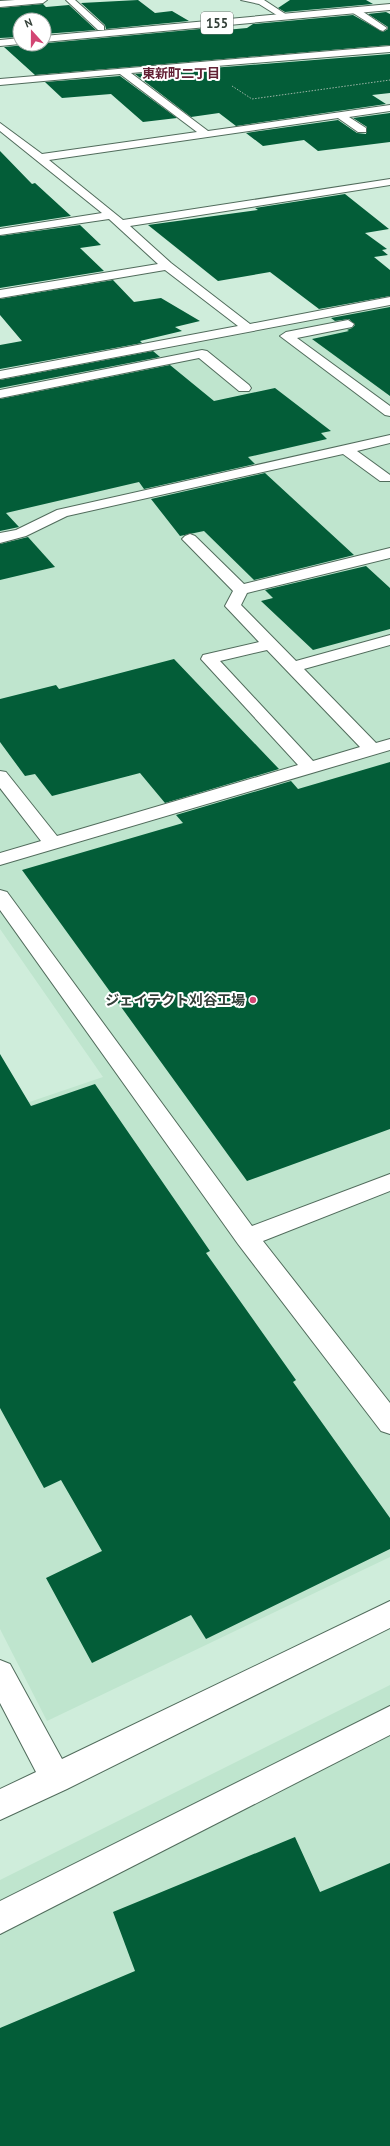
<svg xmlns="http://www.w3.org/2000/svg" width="390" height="2146" viewBox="0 0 390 2146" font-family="'PT Sans','Noto Sans JP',sans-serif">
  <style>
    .built { fill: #bfe5ce }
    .building { fill: #035d38 }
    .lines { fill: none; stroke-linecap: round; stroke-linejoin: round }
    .minor-casing { stroke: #516c5c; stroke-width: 2 }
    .highway-casing { stroke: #516c5c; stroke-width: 2 }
    .path { stroke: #9db5a7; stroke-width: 1; stroke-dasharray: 1.5 1.5; stroke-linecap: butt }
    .minor { fill: #fff; fill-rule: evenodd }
    .highway { fill: #fff; fill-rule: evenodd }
    .poi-dot { fill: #d24573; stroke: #fff; stroke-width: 1.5 }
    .labels { text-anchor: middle; stroke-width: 4; stroke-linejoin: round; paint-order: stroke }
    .shield { fill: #fff; stroke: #707974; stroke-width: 1 }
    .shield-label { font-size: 13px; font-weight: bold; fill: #333f38 }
    .far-neighbourhood-label { font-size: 13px; font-weight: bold; fill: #642035; stroke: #fff }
    .poi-label { font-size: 14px; font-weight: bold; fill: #333f38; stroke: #fff; text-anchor: end }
  </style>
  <rect width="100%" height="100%" fill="#cfeddb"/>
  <g class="built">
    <polygon points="390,306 390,1557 47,1721 0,1629 0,1112 103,1077 0,929 0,381"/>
    <polygon points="390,1685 390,2146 0,2146 0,1880"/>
  </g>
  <g class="building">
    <polygon points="138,0 155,13 172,11 189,21 106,29 105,25 81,3"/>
    <polygon points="290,0 366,0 373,4 285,12 278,8"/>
    <polygon points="43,4 46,7 69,5 96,30 44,34 44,20 20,20 20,37 0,38 0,8"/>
    <polygon points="386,12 390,14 390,45 35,75 4,47 200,29 204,32 247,28 253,24 353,15 383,32 388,29 388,27 368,14"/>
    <polygon points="390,54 390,93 372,95 386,104 236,126 219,113 191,117 135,74"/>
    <polygon points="120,76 177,118 143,122 111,94 62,98 45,82"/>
    <polygon points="390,113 390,142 318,151 304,140 263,146 246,133 338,120 357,133 366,134 367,127 353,118"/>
    <polygon points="0,151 32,184 35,183 71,216 0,227"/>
    <polygon points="345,194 389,229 365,233 387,249 382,250 388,255 374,257 390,270 390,296 319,309 270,272 218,281 148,225 258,210 255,208"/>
    <polygon points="80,225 101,245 80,248 104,271 0,288 0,236"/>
    <polygon points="113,280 134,302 161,298 200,321 175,327 182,331 140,341 142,343 0,369 0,345 22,341 0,315 0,299"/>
    <polygon points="390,307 390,396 312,339 349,331 347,330 352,328 355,325 349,319 335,321 331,318"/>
    <polygon points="153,351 160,357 0,388 0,380"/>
    <polygon points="170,365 214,401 275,388 331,431 321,433 327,439 248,457 255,464 144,489 139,482 6,513 19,527 0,531 0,399"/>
    <polygon points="265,473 354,555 254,580 204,531 180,536 151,499"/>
    <polygon points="28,537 55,567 0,580 0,544"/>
    <polygon points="366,566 390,588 390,629 313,650 261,601 273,598 265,590"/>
    <polygon points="174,659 279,769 165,803 140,773 52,796 35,774 25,776 0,742 0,699 56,685 59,689"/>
    <polygon points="390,762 390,1129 247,1181 22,870 183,823 176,815 291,781 298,789"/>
    <polygon points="0,1054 31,1106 95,1084 210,1251 206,1253 296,1380 293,1382 390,1518 390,1549 206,1639 191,1615 92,1663 46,1578 102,1551 61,1480 44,1488 0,1408"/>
    <polygon points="295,1837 320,1892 390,1863 390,2146 0,2146 0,2028 135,1971 113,1912"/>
  </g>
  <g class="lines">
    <g class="minor-casing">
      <g id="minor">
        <polygon points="15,0 47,0 43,3 0,7 0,1"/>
        <polygon points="66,0 75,0 104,26 104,30 98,30"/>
        <polygon points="241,0 264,0 290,17 283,19 259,4"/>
        <polygon points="356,8 359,9 387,28 383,31 380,30 353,13 353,9"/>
        <polygon points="390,46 390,52 131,73 208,131 390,105 390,111 349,117 366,128 366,132 358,132 338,118 49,160 123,220 390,179 390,185 130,226 171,263 250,324 390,297 390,305 0,379 0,371 238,326 165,270 0,298 0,290 158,264 109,219 0,235 0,229 102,213 0,131 0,123 42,154 197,132 120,74 0,85 0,79"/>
        <polygon points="348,320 354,324 352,327 297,338 390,406 390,416 385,415 280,336 286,332"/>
        <polygon points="202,350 207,351 249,385 251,388 249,391 239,391 199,358 0,398 0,390"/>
        <polygon points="390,435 390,443 357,451 390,475 390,481 380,481 343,454 67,516 26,536 0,543 0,533 16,530 57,510"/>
        <path d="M190,534L195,536L244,584L390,548V558L247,593L241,605L296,661L390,635V645L304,669L376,743L390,739V750L0,865V853L41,841L0,788V771L6,772L57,836L298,765L201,659L203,655L259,642L225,606L233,591L185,542L182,539L185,536ZM267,650L360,747L313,761L220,661Z"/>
        <polygon points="0,890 7,892 252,1226 390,1174 390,1191 263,1241 390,1403 390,1434 381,1431 238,1244 0,910"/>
        <polygon points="390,1601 390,1628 67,1789 0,1820 0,1789 36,1772 0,1703 0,1660 10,1664 62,1759"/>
        <polygon points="390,1706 390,1735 0,1934 0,1901"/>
      </g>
    </g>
    <g class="highway-casing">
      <g id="highway">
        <polygon points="390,4 390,10 44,42 44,36"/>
        <polygon points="20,38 20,44 0,46 0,40"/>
      </g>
    </g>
    <polyline class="path" points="232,86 252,99 390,80"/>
    <use href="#minor" class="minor"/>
    <use href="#highway" class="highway"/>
  </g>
  <circle class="poi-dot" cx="253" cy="1000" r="4"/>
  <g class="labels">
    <rect class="shield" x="201" y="12" width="32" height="22" rx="3"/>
    <g class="shield-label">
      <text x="217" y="28">155</text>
    </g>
    <g class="far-neighbourhood-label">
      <text x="181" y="78">東新町二丁目</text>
    </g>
    <g class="poi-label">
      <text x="245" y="1005">ジェイテクト刈谷工場</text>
    </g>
  </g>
  <g transform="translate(32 32) rotate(339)"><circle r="19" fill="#ffffff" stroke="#adb2af"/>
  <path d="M0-3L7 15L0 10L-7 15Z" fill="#d24573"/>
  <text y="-6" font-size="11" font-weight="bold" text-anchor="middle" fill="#333f38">N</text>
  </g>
</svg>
